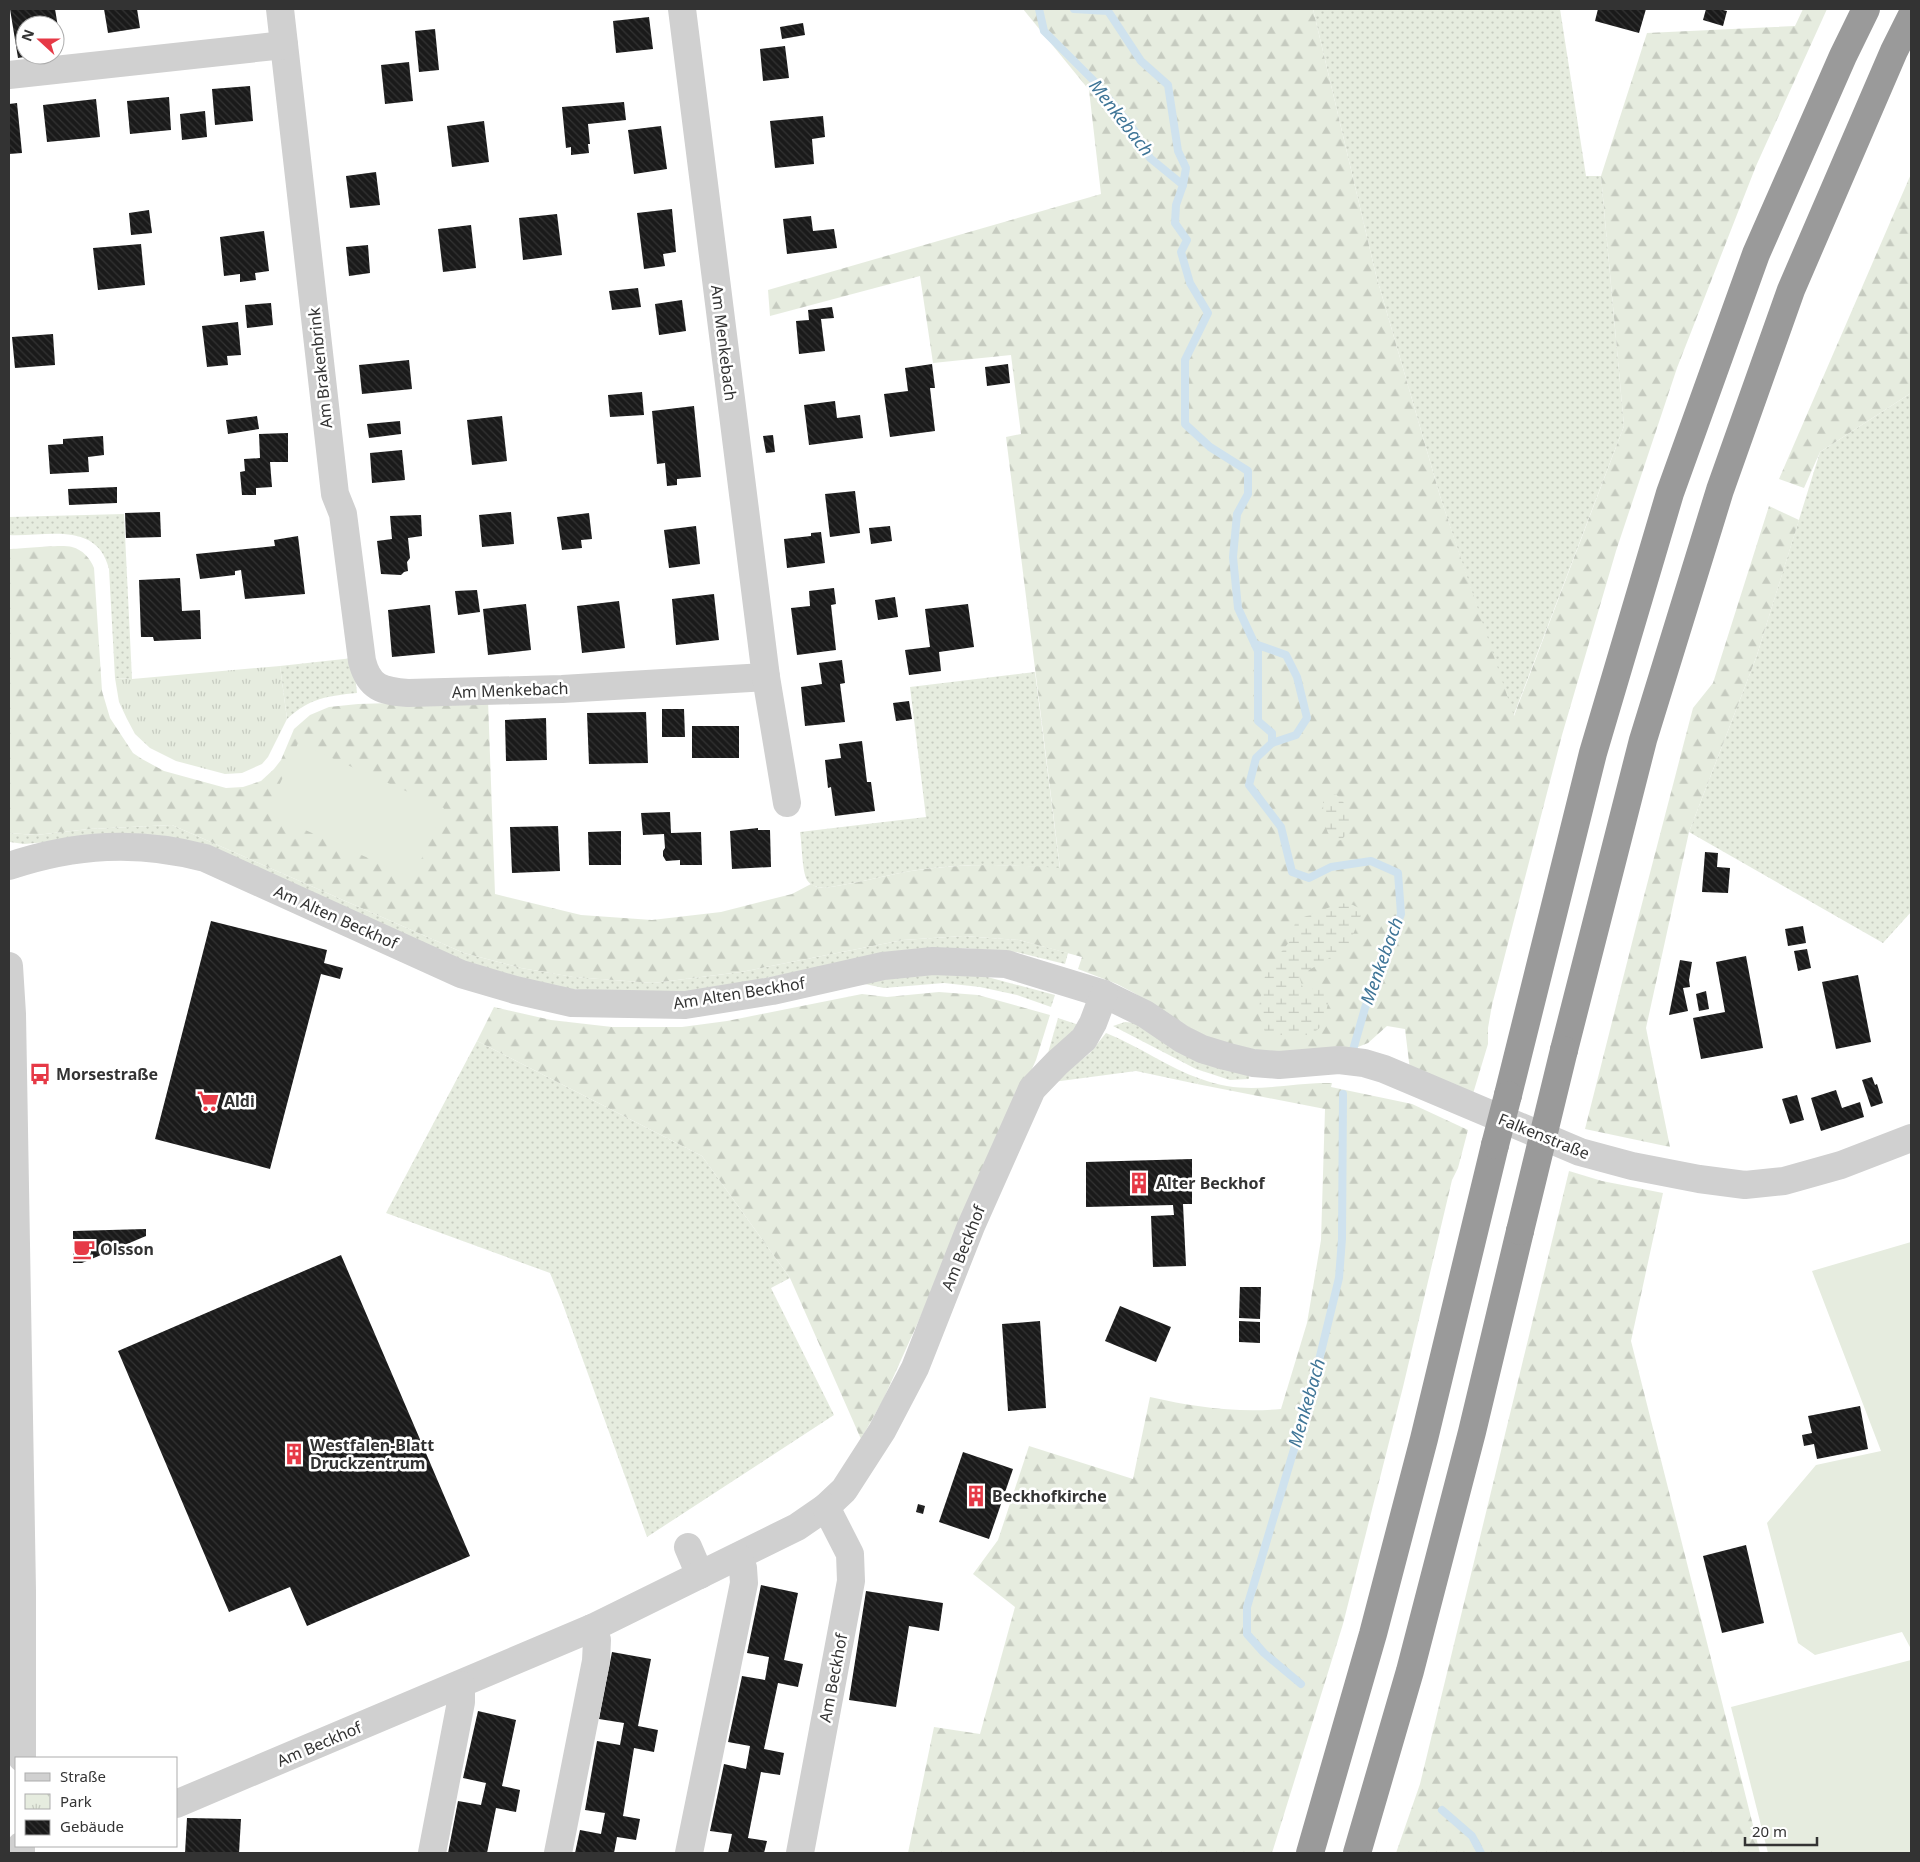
<svg xmlns="http://www.w3.org/2000/svg" width="1920" height="1862" viewBox="0 0 1920 1862" font-family="'Noto Sans',sans-serif">
  <style>
    .grass { fill: url(#grass-dots) }
    .forest { fill: url(#forest-firs) }
    .wetland { fill: url(#wetland-marsh) }
    .park { fill: url(#park-tufts) }
    .pitch { fill: #e6ecdf }
    .lines { fill: none; stroke-linecap: round; stroke-linejoin: round }
    .stream { stroke: #cfe2ee; stroke-width: 8 }
    .building { fill: url(#building-back-hatch) }
    .street { stroke: #d0d0d0; stroke-width: 28 }
    .highway { stroke: #9a9a9a; stroke-width: 28 }
    .highway-bridge { stroke: #9a9a9a; stroke-width: 28 }
    .labels { text-anchor: middle; stroke-width: 5; stroke-linejoin: round; paint-order: stroke }
    .street-label { font-size: 16px; fill: #333; stroke: #fff }
    .poi-label { font-size: 16px; font-weight: bold; fill: #333; stroke: #fff; text-anchor: start }
    .water-label { font-size: 18px; font-style: italic; fill: #3f7597; stroke: #fff }
  </style>
  <defs>
    <pattern id="grass-dots" width="8" height="8" patternUnits="userSpaceOnUse" patternTransform="scale(1.25)"><rect width="8" height="8" fill="#e6ecdf"/><path d="M2 2h.1M6 6h.1" fill="none" stroke="#c6cbc0" stroke-width="1.8" stroke-linecap="round"/></pattern>
    <pattern id="forest-firs" width="22" height="20" patternUnits="userSpaceOnUse" patternTransform="scale(1.25)"><rect width="22" height="20" fill="#e6ecdf"/><path d="M5 1l3.5 6h-7zM16 11l3.5 6h-7z" fill="#c6cbc0"/></pattern>
    <pattern id="wetland-marsh" width="20" height="14" patternUnits="userSpaceOnUse" patternTransform="scale(1.25)"><rect width="20" height="14" fill="#e6ecdf"/><path d="M1 5h8M5 5V1M11 12h8M15 12V8" fill="none" stroke="#c6cbc0"/></pattern>
    <pattern id="park-tufts" width="24" height="20" patternUnits="userSpaceOnUse" patternTransform="scale(1.25)"><rect width="24" height="20" fill="#e6ecdf"/><path d="M3 7l-1-3M5 7V3M7 7l1-3M15 17l-1-3M17 17v-4M19 17l1-3" fill="none" stroke="#c6cbc0"/></pattern>
    <pattern id="building-back-hatch" width="6" height="6" patternUnits="userSpaceOnUse" patternTransform="scale(1.25)"><rect width="6" height="6" fill="#1a1a1a"/><path d="M-1 5l2 2M0 0l6 6M5-1l2 2" fill="none" stroke="#333"/></pattern>
  </defs>
  <rect width="100%" height="100%" fill="#fff"/>
  <g class="grass">
    <polygon points="1313,9 1560,9 1586,176 1601,176 1624,426 1513,717 1440,496 1376,275"/>
    <polygon points="1911,393 1911,912 1883,943 1689,832 1756,658 1820,452"/>
    <path d="M124,514L132,679L115,678L109,569C97,520 45,537 9,535V517Z"/>
    <path d="M353,658L357,693C327,696 310,698 287,719L280,666Z"/>
    <path d="M1035,672L1060,869C1010,864 961,863 911,871C882,876 854,884 824,888C817,887 811,886 807,880C802,871 802,844 800,832L926,817L910,687Z"/>
    <polygon points="172,825 464,953 521,968 574,977 653,983 741,972 903,940 963,936 1019,940 1068,953 1065,964 1016,952 962,948 908,951 688,993 628,995 554,987 466,963 305,892 83,839 24,844 10,842 9,833 36,835 89,829"/>
    <polygon points="917,972 980,975 1055,995 1051,1007 1017,995 980,987 944,983 884,988 860,983"/>
    <polygon points="1058,1018 1079,1025 1046,1060"/>
    <polygon points="1125,1022 1136,1023 1249,1072 1249,1079 1230,1080 1196,1069 1113,1026"/>
    <path d="M1106,1033C1139,1046 1168,1068 1201,1079L1197,1084L1136,1071L1053,1082L1090,1053Z"/>
    <polygon points="477,1041 702,1156 790,1278 771,1288 834,1415 647,1537 562,1302 550,1273 386,1213"/>
  </g>
  <g class="forest">
    <path d="M1023,9H1313L1376,275L1440,496L1514,716L1624,426L1601,176L1647,33L1795,26L1803,9H1827L1756,166L1677,368L1616,551L1562,735L1492,1005L1488,1028V1044L1472,1097L1410,1070L1405,1029L1387,1026L1368,1043L1343,1053L1261,1051L1208,1039L1134,993L1117,984L1078,969L1082,957L1019,940L963,936L903,940L741,972L653,983L573,977L521,968L464,953L172,825L89,829L36,835L9,833V549C22,549 61,544 72,547C83,550 90,558 94,568L102,691L110,718L133,753L142,759L164,771L226,788L243,787L261,781L274,769L281,760L294,729L310,715L329,707L358,704L488,700L495,894L581,915L652,920L721,912L792,894L811,884L817,887L824,888C854,884 882,876 911,871C961,863 1010,864 1060,868L1006,437L1021,434L1011,355L933,363L920,276L770,316L768,290L1101,194L1089,90Z"/>
    <polygon points="1911,174 1911,393 1820,452 1804,488 1779,479"/>
    <polygon points="1769,506 1799,520 1756,658 1689,832 1646,1028 1670,1147 1585,1129 1638,919 1693,708 1713,683"/>
    <polygon points="939,992 978,995 1050,1015 1036,1060 883,1400 861,1439 790,1278 702,1156 477,1041 494,1007 551,1020 612,1027 682,1027 727,1021 862,994 887,997"/>
    <path d="M1201,1079C1248,1097 1285,1082 1332,1083L1331,1087L1412,1104L1468,1130L1458,1168L1452,1180L1403,1387L1343,1624L1272,1853H908L934,1727L980,1734L1015,1607L973,1574L998,1540L1029,1446L1133,1479L1150,1397C1194,1407 1237,1413 1281,1409L1307,1323L1321,1240L1325,1109L1197,1084Z"/>
    <polygon points="1569,1171 1602,1181 1663,1193 1631,1341 1760,1853 1396,1853 1420,1784"/>
  </g>
  <g class="wetland">
    <path d="M1335,794C1347,801 1350,818 1350,831L1341,840L1333,842C1324,829 1323,815 1323,800Z"/>
    <polygon points="1341,903 1353,905 1363,910 1348,947 1299,976 1303,988 1331,991 1323,1025 1311,1035 1266,1035 1258,1012 1266,971 1290,941 1296,920"/>
  </g>
  <polygon class="park" points="280,666 287,719 268,757 262,764 242,773 225,774 176,761 150,748 135,734 127,719 119,702 115,678 132,679"/>
  <g class="pitch">
    <polygon points="298,743 444,808 413,878 267,813"/>
    <polygon points="1911,1242 1911,1649 1902,1632 1815,1655 1798,1643 1767,1523 1816,1465 1881,1451 1812,1271"/>
    <polygon points="1911,1660 1911,1853 1768,1853 1731,1707"/>
  </g>
  <g class="lines">
    <g class="stream">
      <polyline points="1039,9 1044,31 1096,83 1134,130 1150,158 1183,185 1176,205 1175,223 1187,240 1181,252 1190,283 1208,313 1185,360 1185,424 1210,447 1248,471 1248,494 1237,514 1233,557 1238,608 1258,651 1258,721 1272,733 1272,743 1256,758 1249,785 1281,827 1292,872 1309,878 1331,867 1371,861 1398,873 1401,914 1365,1008 1353,1050"/>
      <polyline points="1074,9 1108,11 1141,61 1168,85 1178,151 1186,168 1183,185"/>
      <polyline points="1255,644 1286,655 1297,677 1307,718 1296,735 1272,743"/>
      <polyline points="1301,1684 1264,1653 1247,1634 1247,1607 1312,1389 1339,1278 1342,1239 1343,1094"/>
      <polyline points="1442,1810 1472,1836 1481,1853"/>
    </g>
  </g>
  <g class="building">
    <polygon points="10,9 55,9 62,51 55,52 55,25 25,25 25,55 31,56 18,58"/>
    <polygon points="104,9 137,9 140,28 108,33"/>
    <polygon points="1598,9 1646,9 1639,33 1595,21"/>
    <polygon points="1706,9 1719,9 1727,11 1723,26 1703,20"/>
    <polygon points="649,17 653,49 616,53 613,21"/>
    <polygon points="803,23 805,35 782,39 780,27"/>
    <polygon points="435,29 439,70 419,72 415,31"/>
    <polygon points="785,46 789,78 763,81 760,49"/>
    <polygon points="409,62 413,101 385,104 381,65"/>
    <polygon points="250,86 253,121 215,125 212,89"/>
    <polygon points="169,97 171,130 130,134 127,101"/>
    <polygon points="96,99 100,137 47,142 43,105"/>
    <polygon points="624,102 626,120 588,124 590,144 588,144 589,153 571,155 571,147 566,148 562,107"/>
    <polygon points="17,103 22,153 9,154 9,104"/>
    <polygon points="205,111 207,137 182,140 180,114"/>
    <polygon points="823,116 825,137 812,139 814,164 775,168 770,121"/>
    <polygon points="484,121 489,162 452,167 447,126"/>
    <polygon points="661,126 667,169 634,174 628,130"/>
    <polygon points="376,172 380,205 350,208 346,176"/>
    <polygon points="672,209 676,252 663,254 665,266 644,269 637,213"/>
    <polygon points="149,210 152,233 131,235 129,213"/>
    <polygon points="557,214 562,255 523,260 519,218"/>
    <polygon points="811,216 813,231 834,229 837,248 787,254 783,219"/>
    <polygon points="471,225 476,268 443,272 438,229"/>
    <polygon points="264,231 269,271 255,273 256,280 240,282 240,274 224,276 220,237"/>
    <polygon points="141,244 145,285 98,290 93,248"/>
    <polygon points="368,245 370,273 349,276 346,247"/>
    <polygon points="638,288 641,307 612,310 609,291"/>
    <polygon points="682,300 686,331 659,335 655,304"/>
    <polygon points="271,303 273,325 247,328 245,305"/>
    <polygon points="832,307 834,318 821,319 825,351 799,354 796,321 809,320 808,310"/>
    <polygon points="238,322 241,355 227,356 228,365 207,367 202,326"/>
    <polygon points="53,334 55,365 15,368 12,337"/>
    <polygon points="409,360 412,389 362,394 359,365"/>
    <polygon points="932,364 935,388 930,388 935,431 890,437 884,394 908,391 905,368"/>
    <polygon points="1008,364 1010,383 987,386 985,367"/>
    <polygon points="642,392 644,415 610,417 608,395"/>
    <polygon points="835,401 837,418 860,415 863,438 809,445 804,405"/>
    <polygon points="694,406 701,477 677,479 677,485 667,486 665,463 657,464 652,411"/>
    <polygon points="257,416 259,429 228,434 226,420"/>
    <polygon points="502,416 507,461 472,465 467,420"/>
    <polygon points="400,421 401,434 369,438 367,424"/>
    <polygon points="288,433 288,462 270,462 272,487 256,488 256,495 242,495 240,472 245,471 244,459 260,458 259,434"/>
    <polygon points="773,435 775,452 766,453 763,436"/>
    <polygon points="103,436 104,455 88,457 89,472 50,474 48,445 63,444 63,439"/>
    <polygon points="402,450 405,480 372,483 370,453"/>
    <polygon points="117,487 117,503 69,505 68,489"/>
    <polygon points="855,491 860,533 830,537 825,494"/>
    <polygon points="160,512 161,537 126,538 125,513"/>
    <polygon points="511,512 514,544 482,547 479,515"/>
    <polygon points="589,513 592,539 581,540 582,548 562,550 557,517"/>
    <polygon points="421,515 422,536 408,538 410,558 407,562 408,571 404,572 401,575 381,574 377,541 392,539 390,516"/>
    <polygon points="696,526 700,564 669,568 664,530"/>
    <polygon points="890,526 892,541 871,544 869,528"/>
    <polygon points="821,532 825,563 787,568 784,539 811,536 811,533"/>
    <polygon points="298,536 305,594 245,599 241,570 235,571 235,575 200,579 196,554 275,546 274,540"/>
    <polygon points="180,578 182,611 200,610 201,639 154,641 153,637 141,637 139,580"/>
    <polygon points="834,588 836,604 831,605 836,650 797,655 791,608 810,606 809,591"/>
    <polygon points="477,590 480,612 458,615 455,591"/>
    <polygon points="714,594 719,640 676,645 672,599"/>
    <polygon points="895,597 898,617 878,620 875,600"/>
    <polygon points="619,601 625,648 582,653 577,606"/>
    <polygon points="526,604 531,650 488,655 483,609"/>
    <polygon points="968,604 974,647 939,652 941,671 909,675 905,650 930,647 925,609"/>
    <polygon points="430,605 435,653 392,657 388,610"/>
    <polygon points="842,660 845,683 840,684 845,722 805,726 801,687 822,684 819,663"/>
    <polygon points="909,701 912,719 896,721 893,703"/>
    <polygon points="662,709 684,709 685,737 662,737"/>
    <polygon points="646,712 648,763 589,764 587,713"/>
    <polygon points="546,718 547,760 506,761 505,720"/>
    <rect x="692" y="726" width="47" height="32"/>
    <polygon points="862,741 867,782 871,782 875,811 835,816 831,787 828,788 825,760 841,758 839,744"/>
    <polygon points="670,812 671,833 701,832 702,865 680,865 680,860 666,861 663,856 663,851 665,848 664,834 643,835 641,813"/>
    <polygon points="558,826 560,871 512,873 510,827"/>
    <polygon points="758,828 758,830 770,830 771,867 732,869 730,831"/>
    <polygon points="621,831 621,865 589,865 588,832"/>
    <polygon points="1705,852 1718,853 1717,867 1730,868 1728,893 1702,892"/>
    <polygon points="211,921 327,950 324,963 343,968 340,979 321,974 270,1169 155,1139"/>
    <polygon points="1803,926 1806,943 1788,946 1785,929"/>
    <polygon points="1807,949 1811,968 1798,971 1794,951"/>
    <polygon points="1746,956 1763,1048 1701,1059 1693,1018 1725,1012 1716,962"/>
    <polygon points="1680,960 1692,962 1689,980 1690,987 1683,988 1688,1011 1669,1015"/>
    <polygon points="1858,975 1871,1042 1836,1049 1822,982"/>
    <polygon points="1706,991 1709,1009 1699,1011 1696,994"/>
    <polygon points="1872,1077 1875,1085 1877,1084 1883,1103 1871,1107 1862,1080"/>
    <polygon points="1836,1090 1842,1108 1860,1102 1864,1117 1821,1131 1811,1098"/>
    <polygon points="1797,1095 1804,1120 1790,1124 1782,1099"/>
    <polygon points="1192,1159 1192,1204 1183,1204 1186,1266 1153,1267 1151,1216 1174,1215 1173,1205 1086,1207 1086,1162"/>
    <polygon points="146,1229 146,1236 82,1263 73,1263 73,1231"/>
    <polygon points="341,1255 470,1556 307,1626 290,1587 229,1612 118,1351"/>
    <polygon points="1240,1287 1261,1287 1260,1319 1239,1318"/>
    <polygon points="1120,1306 1171,1327 1156,1362 1105,1341"/>
    <polygon points="1040,1321 1046,1408 1008,1411 1002,1324"/>
    <polygon points="1239,1321 1260,1322 1260,1343 1239,1342"/>
    <polygon points="1860,1406 1868,1449 1817,1459 1814,1444 1804,1446 1802,1435 1812,1433 1808,1416"/>
    <polygon points="963,1452 1013,1469 989,1539 939,1522"/>
    <polygon points="918,1504 925,1506 923,1514 916,1512"/>
    <polygon points="1746,1545 1764,1623 1722,1633 1703,1556"/>
    <polygon points="761,1585 798,1593 784,1660 803,1664 798,1687 778,1683 764,1749 784,1753 780,1775 761,1772 748,1838 767,1841 764,1853 728,1853 732,1834 710,1831 724,1764 746,1769 750,1746 728,1742 742,1676 765,1680 769,1657 747,1653"/>
    <polygon points="866,1591 943,1603 939,1631 909,1626 896,1707 849,1700"/>
    <polygon points="612,1652 651,1659 638,1726 658,1730 654,1752 634,1748 623,1816 640,1819 636,1840 617,1837 614,1853 575,1853 580,1830 601,1834 605,1813 585,1810 597,1741 620,1745 624,1723 599,1719"/>
    <polygon points="478,1711 516,1720 502,1786 520,1790 516,1812 496,1808 487,1853 448,1853 458,1801 481,1805 486,1783 463,1778"/>
    <polygon points="187,1818 241,1819 239,1853 185,1853"/>
  </g>
  <g class="lines">
    <g class="street">
      <path d="M280,9L335,494L343,514L362,661C369,688 382,691 408,693L562,689L766,677"/>
      <polyline points="682,9 766,677 787,803"/>
      <polyline points="9,75 284,45"/>
      <path d="M9,866C75,844 138,840 205,858L461,974L515,990L572,1003L685,1005L772,991L883,966L933,961L1006,964L1104,994L1145,1014L1182,1039L1202,1049L1225,1056L1253,1063L1279,1065L1339,1060L1364,1063L1384,1069L1580,1152L1632,1166L1699,1179L1745,1185L1784,1181L1841,1165L1911,1138"/>
      <polyline points="9,966 12,1014 22,1591 22,1758"/>
      <polyline points="688,1547 700,1575"/>
      <polyline points="176,1804 592,1628 797,1527 826,1507 844,1490 882,1431 915,1368 971,1226 1032,1089 1057,1063 1084,1039 1093,1023 1104,994"/>
      <polyline points="21,1853 21,1846"/>
      <polyline points="432,1853 461,1702 461,1685"/>
      <polyline points="558,1853 596,1661 597,1640 592,1628"/>
      <polyline points="689,1853 744,1583 743,1568 738,1557"/>
      <polyline points="800,1853 851,1581 850,1554 826,1507"/>
    </g>
    <g class="highway">
      <polyline points="1564,1050 1643,740 1720,490 1791,290 1894,51 1911,17"/>
      <polyline points="1508,1095 1593,753 1670,493 1756,254 1843,56 1866,9"/>
      <polyline points="1310,1853 1373,1634 1424,1439 1495,1145"/>
      <polyline points="1357,1853 1410,1671 1472,1432 1520,1231"/>
    </g>
    <g class="highway-bridge">
      <polyline points="1495,1145 1508,1095"/>
      <polyline points="1520,1231 1564,1050"/>
    </g>
  </g>
  <defs>
    <g id="bus-bare" transform="scale(1.725)"><path d="M-5-6H5V4H4V6H2V4H-2V6H-4V4H-5ZM-3.5-4V0h7V-4ZM-3.5 1.2v1.5H-2V1.2ZM2 1.2v1.5H3.5V1.2Z" fill="#e63946" stroke="#fff" stroke-width="2.5" paint-order="stroke"/></g>
    <g id="supermarket-bare" transform="scale(1.725)"><path d="M-6-5.5h2.5l.6 2H6L4.5 2H-2.5L-4.4-4H-6ZM-1.5 3.2a1.3 1.3 0 1 0 .1 0ZM3 3.2a1.3 1.3 0 1 0 .1 0Z" fill="#e63946" stroke="#fff" stroke-width="2.5" paint-order="stroke"/></g>
    <g id="building-bare" transform="scale(1.725)"><path d="M-4-6H4V6H1V3H-1V6H-4ZM-2.5-4.3h1.7v1.8h-1.7ZM.8-4.3h1.7v1.8H.8ZM-2.5-1h1.7V.8h-1.7ZM.8-1h1.7V.8H.8Z" fill="#e63946" stroke="#fff" stroke-width="2.5" paint-order="stroke"/></g>
    <g id="cafe-bare" transform="scale(1.725)"><path d="M-5.5-4.5H6V0H3Q3 3.5 0 3.5H-2.5Q-5.5 3.5-5.5 0ZM3-3.2v2h1.7v-2ZM-6 4.5H4V6H-6Z" fill="#e63946" stroke="#fff" stroke-width="2.5" paint-order="stroke"/></g>
  </defs>
  <g fill-rule="evenodd">
    <use href="#bus-bare" x="40" y="1074"/>
    <use href="#supermarket-bare" x="208" y="1101"/>
    <use href="#building-bare" x="1139" y="1183"/>
    <use href="#cafe-bare" x="84" y="1249"/>
    <use href="#building-bare" x="294" y="1454"/>
    <use href="#building-bare" x="976" y="1496"/>
  </g>
  <g class="labels">
    <g class="street-label">
      <text transform="translate(724 343) rotate(83)" y="6">Am Menkebach</text>
      <text transform="translate(320 368) rotate(-96)" y="6">Am Brakenbrink</text>
      <text transform="translate(510 690) rotate(-2)" y="6">Am Menkebach</text>
      <text transform="translate(336 917) rotate(24)" y="6">Am Alten Beckhof</text>
      <text transform="translate(739 993) rotate(-9)" y="6">Am Alten Beckhof</text>
      <text transform="translate(1544 1136) rotate(22)" y="6">Falkenstraße</text>
      <text transform="translate(963 1248) rotate(-68)" y="6">Am Beckhof</text>
      <text transform="translate(833 1678) rotate(-79)" y="6">Am Beckhof</text>
      <text transform="translate(319 1744) rotate(-23)" y="6">Am Beckhof</text>
    </g>
    <g class="poi-label">
      <text x="56" y="1080">Morsestraße</text>
      <text x="224" y="1107">Aldi</text>
      <text x="1156" y="1189">Alter Beckhof</text>
      <text x="100" y="1255">Olsson</text>
      <text x="310" y="1451">Westfalen-Blatt<tspan x="310" dy="18">Druckzentrum</tspan></text>
      <text x="992" y="1502">Beckhofkirche</text>
    </g>
    <g class="water-label">
      <text transform="translate(1121 118) rotate(52)" y="6">Menkebach</text>
      <text transform="translate(1382 961) rotate(-70)" y="6">Menkebach</text>
      <text transform="translate(1307 1403) rotate(-74)" y="6">Menkebach</text>
    </g>
  </g>
  <rect width="1920" height="1862" fill="none" stroke="#333333" stroke-width="20"/>
  <rect x="15" y="1757" width="162" height="90" fill="#ffffff" stroke="#adadad"/>
  <rect x="25" y="1773" width="25" height="8" fill="#d0d0d0" stroke="#adadad"/>
  <text x="60" y="1782" font-size="15" fill="#333333">Straße</text>
  <rect x="25" y="1794" width="25" height="15" fill="url(#park-tufts)" stroke="#adadad"/>
  <text x="60" y="1807" font-size="15" fill="#333333">Park</text>
  <rect x="25" y="1820" width="25" height="15" fill="url(#building-back-hatch)" stroke="#adadad"/>
  <text x="60" y="1832" font-size="15" fill="#333333">Gebäude</text>
  <g transform="translate(40 40) rotate(291)"><circle r="24" fill="#ffffff" stroke="#adadad"/>
  <path d="M0-4L9 19L0 12L-9 19Z" fill="#e63946"/>
  <text y="-8" font-size="14" font-weight="bold" text-anchor="middle" fill="#333333">N</text>
  </g>
  <path d="M1745 1837v8h72v-8" fill="none" stroke="#333333" stroke-width="2.5"/>
  <text x="1752" y="1837" font-size="15" fill="#333333" stroke="#ffffff" stroke-width="4" paint-order="stroke">20 m</text>
</svg>
